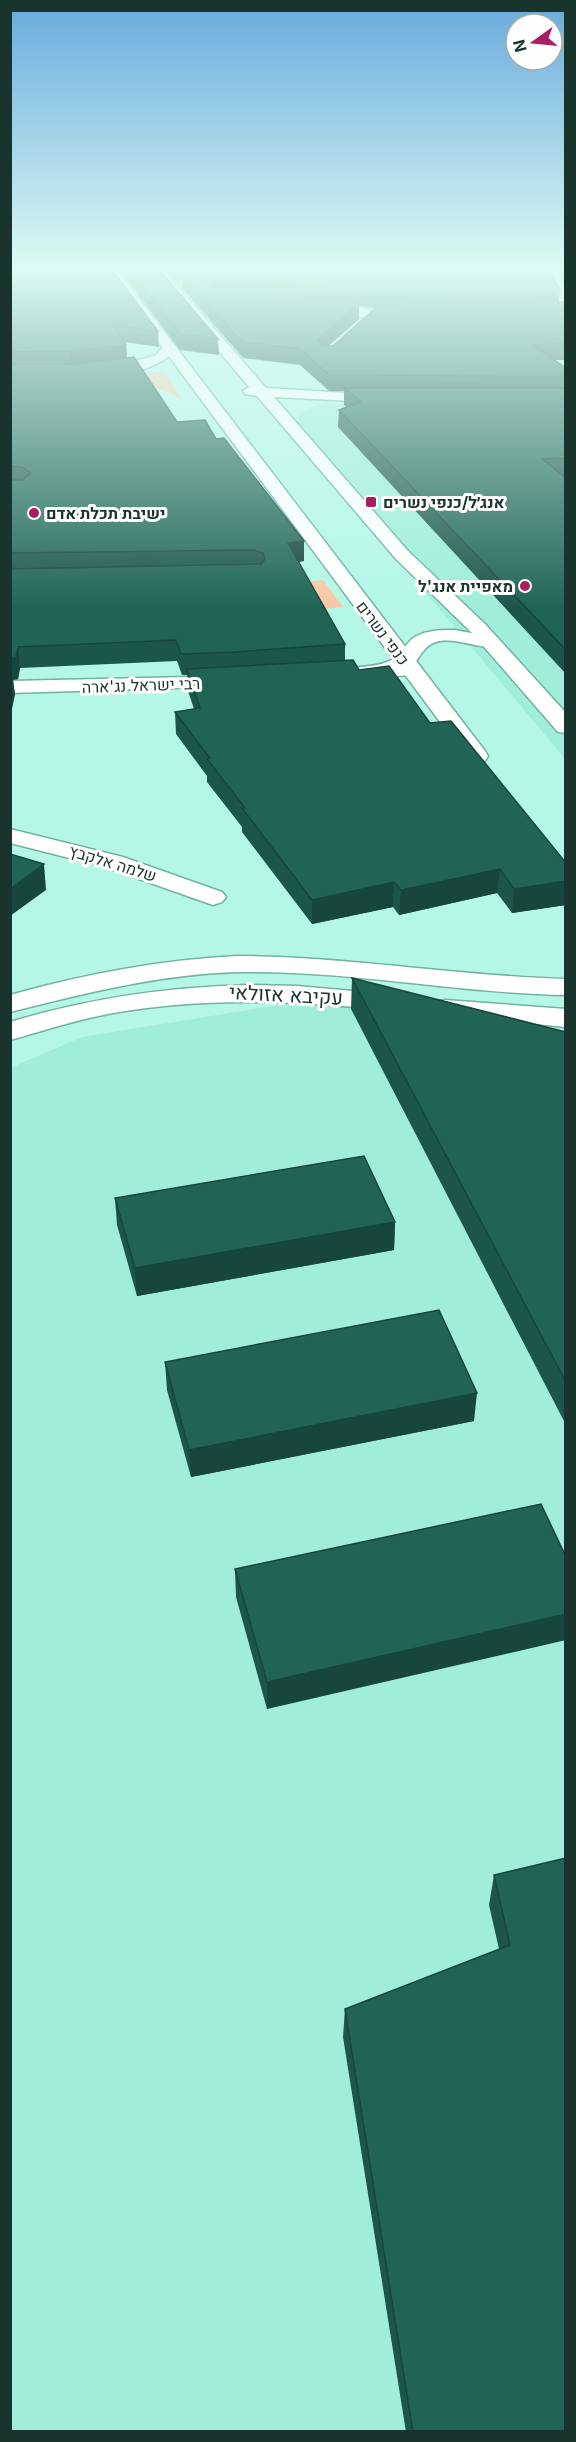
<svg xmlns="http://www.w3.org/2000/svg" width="576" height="2442" viewBox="0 0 576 2442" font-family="Inter,Heebo,sans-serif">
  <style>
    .built { fill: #a0edda }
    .green { fill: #f8c8a7 }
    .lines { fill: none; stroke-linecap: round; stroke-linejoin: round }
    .street-casing { stroke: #71b2a2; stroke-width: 3 }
    .secondary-casing { stroke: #71b2a2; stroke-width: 3 }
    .street { fill: #fff; fill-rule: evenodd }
    .secondary { fill: #fff; fill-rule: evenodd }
    .wall { fill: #1c564a; fill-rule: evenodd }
    .shaded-wall { fill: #17463c }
    .building { fill: #216456; stroke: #17463c; stroke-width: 1.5 }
    .poi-dot { fill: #a91e62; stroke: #fff; stroke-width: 2 }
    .labels { text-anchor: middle; stroke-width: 6; stroke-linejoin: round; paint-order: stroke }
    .far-poi-label { font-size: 16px; font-weight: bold; fill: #19342d; stroke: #fff; text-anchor: start }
    .far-street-label { font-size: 16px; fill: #19342d; stroke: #fff }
    .street-label { font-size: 20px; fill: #19342d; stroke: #fff }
  </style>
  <rect width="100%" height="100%" fill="#b4f7e6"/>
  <g class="built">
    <polygon points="565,402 565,759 300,442 297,424 301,412 322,404"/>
    <polygon points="273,1006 565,1011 565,2431 11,2431 10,1068 82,1037"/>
  </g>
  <g class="green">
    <path d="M157,372L166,373L181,399C167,390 149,387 133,380Z"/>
    <polygon points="323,580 343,607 280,613 262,587"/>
  </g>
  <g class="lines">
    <g class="street-casing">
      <g id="street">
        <path d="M314,303L375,310H415L421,314C411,324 327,314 309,310L308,307Z"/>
        <path d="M170,344L177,348C148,386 54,378 10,378V370L71,369L122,365L156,355L165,345Z"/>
        <path d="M455,630L497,638L500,642L497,646C476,651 445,630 426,648C421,653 418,659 414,664L420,669L417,673L410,675L348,680L341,678L338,674L341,670C356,666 372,668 387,662C399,658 402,649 410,641C420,630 441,630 455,630Z"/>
        <polygon points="234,676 241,678 245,682 241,686 10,693 10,681"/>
        <polygon points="10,829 123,857 222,892 226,897 222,902 213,905 105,867 10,843"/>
      </g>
    </g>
    <g class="secondary-casing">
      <g id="secondary">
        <polygon points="102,266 114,266 485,751 488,756 485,761 477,763 469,761"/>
        <polygon points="147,266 160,266 266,388 395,396 397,399 390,403 274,397 408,551 485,624 566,713 566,733 558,732 471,632 396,559 257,396 245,394 243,391 249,387"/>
        <polygon points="541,266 553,266 566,290 566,307 560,303"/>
        <path d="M237,956C347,956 455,976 566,979V995C456,993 348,970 239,972C160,974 86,993 10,1012V995C85,974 159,960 237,956Z"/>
        <path d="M249,985L297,986L397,995L407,997L411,1003L407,1009L397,1011C300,1001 204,996 108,1014C75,1020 43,1031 10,1040V1022C90,998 167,987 249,985Z"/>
        <polygon points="445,1000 566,1009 566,1027 435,1014 431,1008 435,1002"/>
      </g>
    </g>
    <use href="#street" class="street"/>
    <use href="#secondary" class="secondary"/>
  </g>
  <g class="wall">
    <polygon points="10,266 158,331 159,347 125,342 126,345 127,358 177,422 216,439 304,561 299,562 345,644 345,660 359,670 430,723 566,863 566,905 512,913 497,893 399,915 393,907 312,924 242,832 242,827 207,782 207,776 176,734 175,712 194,709 188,691 187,675 182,675 177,661 20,668 18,679 13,680 15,695 10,683"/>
    <polygon points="117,266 156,266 218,339 219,355 180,350"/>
    <path d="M163,266H547L560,290L559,302H566V360H554L566,368V476H563L566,478V674L338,427L339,410L346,407L344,405V391H329L300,365L243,358L182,288V279L177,282ZM359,306L376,308L333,346H328L359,319Z"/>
    <polygon points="556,266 566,266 566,284"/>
    <polygon points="352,978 566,1032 566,1425 351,1009"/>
    <polygon points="115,1198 395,1222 394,1250 137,1296 117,1225"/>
    <polygon points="165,1362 474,1421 191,1477 167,1390"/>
    <polygon points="566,1557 267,1709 236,1597 235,1569"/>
    <polygon points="566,1858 566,2432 406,2432 343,2037 345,2009 499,1949 489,1905 494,1875"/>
  </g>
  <g class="shaded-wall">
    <polygon points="178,266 212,266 185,278 182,274 182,279 177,282 176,267"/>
    <polygon points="219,276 219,291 211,296 211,281"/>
    <polygon points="359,303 359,319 317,356 317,340"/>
    <polygon points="126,345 127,361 71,367 70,351"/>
    <polygon points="304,541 304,561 288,563 288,543"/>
    <polygon points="18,647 20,668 18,679 13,680 15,695 10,718 10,658"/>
    <polygon points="44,864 46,890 10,916 10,889"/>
    <polygon points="500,869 497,893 399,915 401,890"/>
    <polygon points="566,881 566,905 512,913 514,889"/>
    <polygon points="394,882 393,907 312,924 312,900"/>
    <polygon points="395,1222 394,1250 137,1296 135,1268"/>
    <polygon points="477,1393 474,1421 191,1477 189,1450"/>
    <polygon points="566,1614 566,1640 267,1709 267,1682"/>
  </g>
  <g class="building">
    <polygon points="10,266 109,266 158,331 113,325 126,345 70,351 10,352"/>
    <polygon points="127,266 156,266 218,339 180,334"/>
    <polygon points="206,266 547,266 560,290 376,293 219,276 211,281 214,287 359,303 317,340 321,346 333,346 379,305 566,302 566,344 532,345 566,368 566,377 329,375 300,349 242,342 182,274 188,274"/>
    <polygon points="134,357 177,422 205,420 216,439 224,438 304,541 288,543 345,644 234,652 181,654 176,640 18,647 16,657 10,658 10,569 261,564 265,559 263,553 254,550 10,553 10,480 22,480 31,473 22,467 10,466 10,364 73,364"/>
    <polygon points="344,388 566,388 566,458 542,459 566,478 566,650 339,410 361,402"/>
    <polygon points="353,660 359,670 389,666 430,723 451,721 566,863 566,881 514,889 500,869 401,890 394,882 312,900 242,808 245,808 207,759 210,758 175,712 200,708 187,669"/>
    <polygon points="10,854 44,864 10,889"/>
    <polygon points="352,978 566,1032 566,1382"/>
    <polygon points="364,1156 395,1222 135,1268 115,1198"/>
    <polygon points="439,1310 477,1393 189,1450 165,1362"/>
    <polygon points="541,1504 566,1557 566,1614 267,1682 235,1569"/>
    <polygon points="566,1858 566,2432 413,2432 345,2009 510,1945 494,1875"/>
  </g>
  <linearGradient id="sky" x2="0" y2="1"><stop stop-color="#68aadc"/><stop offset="0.44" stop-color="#ddfbf4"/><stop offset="1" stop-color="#ddfbf4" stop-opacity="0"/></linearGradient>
  <rect width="576" height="608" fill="url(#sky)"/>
  <g class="poi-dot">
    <rect x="365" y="496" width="12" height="12" rx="3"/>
    <circle cx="34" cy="513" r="6"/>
    <circle cx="525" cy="586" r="6"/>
  </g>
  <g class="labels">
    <g class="far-poi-label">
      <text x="383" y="508">אנג׳ל/כנפי נשרים</text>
      <text x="46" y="519">ישיבת תכלת אדם</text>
      <text x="513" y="592" text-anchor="end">מאפיית אנג'ל</text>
    </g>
    <g class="far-street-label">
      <text transform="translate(383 633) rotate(53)" y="6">כנפי נשרים</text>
      <text transform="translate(141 685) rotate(-2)" y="6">רבי ישראל נג'ארה</text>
      <text transform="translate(113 863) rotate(17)" y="6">שלמה אלקבץ</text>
    </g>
    <g class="street-label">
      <text transform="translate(286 995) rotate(3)" y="7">עקיבא אזולאי</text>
    </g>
  </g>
  <rect width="576" height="2442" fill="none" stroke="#19342d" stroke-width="24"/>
  <g transform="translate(534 42) rotate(255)"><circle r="28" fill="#ffffff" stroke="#a3aeab" stroke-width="1.5"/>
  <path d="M0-4.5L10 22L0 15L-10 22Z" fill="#a91e62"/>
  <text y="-9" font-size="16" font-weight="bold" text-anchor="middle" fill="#19342d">N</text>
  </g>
</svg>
